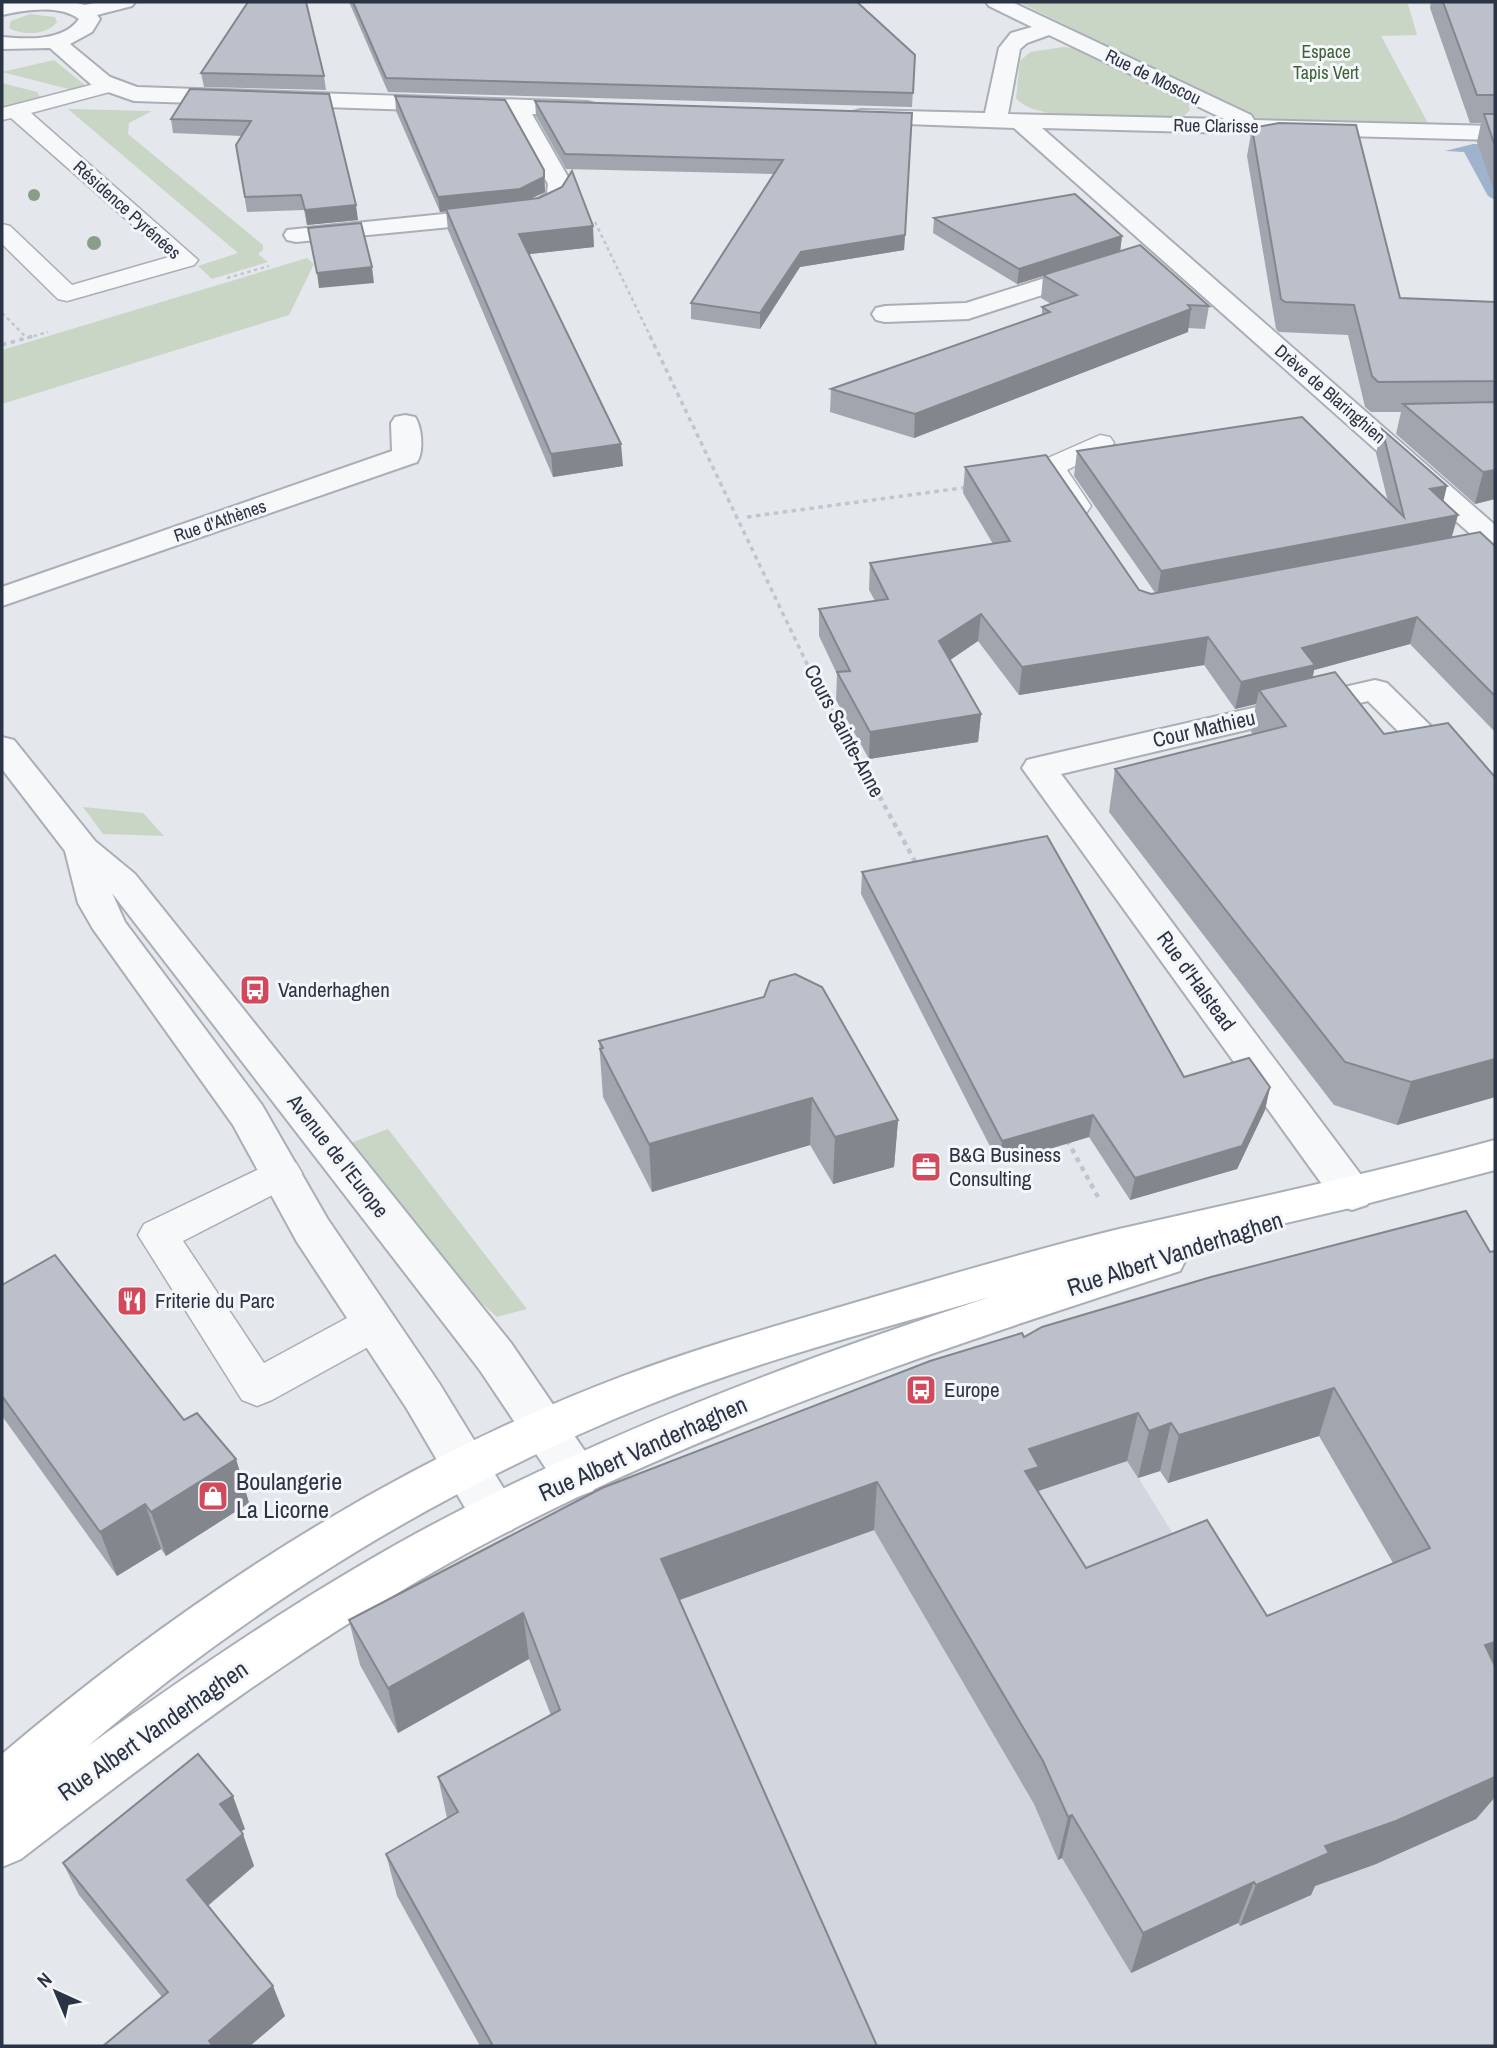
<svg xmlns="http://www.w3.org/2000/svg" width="1497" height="2048" viewBox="0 0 1497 2048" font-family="'Archivo Narrow',sans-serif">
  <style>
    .built { fill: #d2d6de }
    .green { fill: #c9d6c5 }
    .water { fill: #9fb4cc }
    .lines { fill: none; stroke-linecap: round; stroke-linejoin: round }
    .lane-casing { stroke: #a9aeb7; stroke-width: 3 }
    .street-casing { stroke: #a9aeb7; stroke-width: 4 }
    .secondary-casing { stroke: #a9aeb7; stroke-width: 4 }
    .path-far2 { stroke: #c2c5cb; stroke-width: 2.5; stroke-dasharray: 3.5 3.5; stroke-linecap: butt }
    .path-far1 { stroke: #c2c5cb; stroke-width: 3.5; stroke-dasharray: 4.5 4.5; stroke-linecap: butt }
    .path { stroke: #c2c5cb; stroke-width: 4.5; stroke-dasharray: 5 5; stroke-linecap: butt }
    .lane { fill: #f7f8fa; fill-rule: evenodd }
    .street { fill: #f7f8fa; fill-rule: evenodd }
    .secondary { fill: #fff; fill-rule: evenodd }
    .tree { fill: #899d89 }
    .wall { fill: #a1a5ae; fill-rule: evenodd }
    .shaded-wall { fill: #83868d }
    .building { fill: #bbc0ca; stroke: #83868d; stroke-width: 2; fill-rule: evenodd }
    .labels { text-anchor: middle; stroke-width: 6; stroke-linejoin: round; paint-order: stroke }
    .far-park-label { font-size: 18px; fill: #3f6138; stroke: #f4f6f9 }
    .far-street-label { font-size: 18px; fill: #2b3445; stroke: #f4f6f9 }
    .street-label { font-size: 21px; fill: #2b3445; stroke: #f4f6f9 }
    .poi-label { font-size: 21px; fill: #2b3445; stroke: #f4f6f9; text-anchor: start }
    .near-street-label { font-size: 24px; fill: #2b3445; stroke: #f4f6f9 }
    .near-poi-label { font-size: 24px; fill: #2b3445; stroke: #f4f6f9; text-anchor: start }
  </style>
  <rect width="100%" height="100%" fill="#e4e7ec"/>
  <polygon class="built" points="1069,1365 1252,1662 1495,1684 1495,2046 677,2046 503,1590"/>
  <g class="green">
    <polygon points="1019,2 1460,2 1461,5 1408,4 1417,35 1381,36 1429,125 1261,122"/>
    <path d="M30,14L55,17L57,22C47,35 23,36 9,28L11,21Z"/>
    <path d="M1063,47L1081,49L1188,102L1190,110L1183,117L1169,119C1136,118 1034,123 1016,98L1020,61L1030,52Z"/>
    <polygon points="54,60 86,86 72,90 2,72"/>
    <polygon points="2,83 37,92 40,97 2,107"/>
    <polygon points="68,109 152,111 129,123 128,134 263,245 263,250 258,254 268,262 212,279 198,266 238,253"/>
    <polygon points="307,258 314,264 289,315 2,404 2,350"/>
    <polygon points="83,807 143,813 164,836 103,834"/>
    <polygon points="388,1129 527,1309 497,1317 458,1281 343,1146"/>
  </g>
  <polygon class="water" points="1473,144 1495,144 1495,200 1488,196 1464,152 1445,151"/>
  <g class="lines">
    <g class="lane-casing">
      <g id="lane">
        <polygon points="110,80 117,82 121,86 117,90 31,113 198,260 194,265 67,301 58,299 2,244 2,224 10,226 72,285 169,257 11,118 2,120 2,108"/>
        <polygon points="1100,435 1110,437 1114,443 1110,449 1067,470 1091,506 1087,512 1077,514 1067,512 1037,467 1041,461"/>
        <polygon points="282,1158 296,1163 302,1173 296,1183 183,1241 264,1363 358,1312 373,1307 388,1312 394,1324 388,1336 272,1400 257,1406 242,1400 138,1235 144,1224"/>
      </g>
    </g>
    <g class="street-casing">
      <g id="street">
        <path d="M7,2H73L85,5L99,2H135L132,6L97,15L100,19L92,32L70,44L110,77L137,87L587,102L595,104L598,109L595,114L587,116L532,114L572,184C570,211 545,215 523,220L296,242L287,240L284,235L287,230L522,206L532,203L547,193L548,184L509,113L134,101L94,87L50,48L2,49V37C26,39 63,42 79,19C59,4 25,10 2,15V3Z"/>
        <path d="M986,2H1012L1251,115L1254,120L1495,126V140L1042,128L1495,525V549L1484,546L1014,128L853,122L850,117L853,112L861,110L985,113L999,48L1011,33L1032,27L989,6ZM1049,35L1224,119L1008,114L1020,49L1027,43Z"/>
        <polygon points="1092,263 1101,266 1105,271 1101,276 968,319 885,322 876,320 872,314 876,308 885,306 966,303"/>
        <path d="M405,415L415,417C422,427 424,452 417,462L2,606V587L392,451L391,423L395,417Z"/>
        <polygon points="1375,680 1387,683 1443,738 1448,745 1443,752 1431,755 1419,752 1368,701 1061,774 1367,1183 1373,1194 1367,1205 1352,1210 1337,1205 1022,768 1027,760 1039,757"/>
        <polygon points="2,737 14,740 95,841 135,874 511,1343 593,1463 600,1477 593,1491 577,1497 561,1491 479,1369 112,893 125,922 262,1105 327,1218 439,1383 512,1502 519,1516 512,1530 495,1536 478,1530 407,1409 297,1242 233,1125 93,929 78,903 65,851 2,769"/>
      </g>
    </g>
    <g class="secondary-casing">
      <path id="secondary" d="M1495,1140V1170L1354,1207L1180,1248L1186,1259L1180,1271C938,1349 696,1430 471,1551C311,1638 165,1748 21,1859L2,1867V1754C187,1597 395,1462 623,1376C706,1345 790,1322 874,1297C955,1273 1037,1249 1119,1229C1245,1200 1371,1174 1495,1140ZM990,1297C795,1361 598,1435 417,1533C302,1596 194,1670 88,1746C255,1603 448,1485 651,1404C761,1360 877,1330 990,1297Z"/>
    </g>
    <g class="path-far2">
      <polyline points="595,222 651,338"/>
      <polyline points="227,278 269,266"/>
      <polyline points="2,313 26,337"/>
      <polyline points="27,338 48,332"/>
    </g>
    <g class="path-far1">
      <polyline points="650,336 808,666 866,772"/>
      <polyline points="2,345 33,336"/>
      <polyline points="747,517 969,487"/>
    </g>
    <g class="path">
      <polyline points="865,770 917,865"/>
      <polyline points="1067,1140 1098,1197"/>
    </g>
    <use href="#lane" class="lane"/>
    <use href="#street" class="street"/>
    <use href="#secondary" class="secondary"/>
  </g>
  <g class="tree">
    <circle cx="34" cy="195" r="6"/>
    <circle cx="94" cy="243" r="7"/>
  </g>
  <g class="wall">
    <polygon points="349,2 857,2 915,55 912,107 388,92"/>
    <polygon points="1431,2 1495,2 1495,194 1477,142 1481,123 1470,123 1430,8"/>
    <polygon points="201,73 324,76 326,90 204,87"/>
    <polygon points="329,94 358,220 307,225 304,210 247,212 236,145 242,136 173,133 171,119"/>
    <polygon points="395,96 544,170 545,192 531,199 594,247 529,254 623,466 553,477 448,230 446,211 440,212 396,111"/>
    <polygon points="535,101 912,113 904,250 800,267 760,329 691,319 691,303 773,174 566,169 536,116"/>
    <polygon points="1252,128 1400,298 1495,302 1495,499 1475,504 1396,434 1401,412 1371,412 1365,407 1348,335 1279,332 1276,329 1247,156"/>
    <polygon points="934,218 1122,236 1120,251 1209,306 1205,329 1188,328 1188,332 914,438 830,412 831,389 1042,315 1042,307 1051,304 1041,298 1043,276 1017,284 933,233"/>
    <polygon points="1382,429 1443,501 1452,537 1495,546 1495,732 1410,644 1314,670 1313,677 1384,734 1495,777 1495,1097 1397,1125 1334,1105 1109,812 1115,769 1253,734 1251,732 1256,704 1235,709 1204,665 1019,695 978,641 950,660 981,714 978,742 869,759 836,700 837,674 819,636 819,609 875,601 869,590 870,563 993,544 963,493 965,467 1139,590 1151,594 1156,594 1074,476 1077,451 1388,502 1376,453"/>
    <polygon points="862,872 1184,1077 1270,1087 1265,1110 1237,1169 1130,1200 1089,1137 999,1164 861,894"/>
    <polygon points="599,1041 898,1120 894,1167 833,1184 810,1145 652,1192 603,1097"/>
    <path d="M1495,1251V1797L1476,1819L1376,1864L1315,1886L1311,1895L1240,1926L1238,1923L1131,1973L1062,1858L1058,1860L1034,1804L874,1530L679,1600L877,2046H480L397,1896L386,1854L447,1818L438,1777L551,1715L529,1659L398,1733L360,1665L349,1620L1024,1337ZM1319,1436L1393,1563L1267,1616L1086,1568L1038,1491L1127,1461L1138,1478L1160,1471L1168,1483Z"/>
    <polygon points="2,1285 236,1459 249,1503 166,1556 161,1549 117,1576 2,1416"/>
    <polygon points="245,1829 241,1831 254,1866 208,1906 285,2016 250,2046 103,2046 162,1997 79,1895 63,1863"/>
  </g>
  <g class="shaded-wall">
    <polygon points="544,170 545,192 521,203 440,212 438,197"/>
    <polygon points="356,205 358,220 307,225 305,210"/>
    <polygon points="593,226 594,247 521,255 519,234"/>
    <polygon points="905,235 904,250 800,267 760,329 760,313 801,252"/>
    <polygon points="1122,236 1120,252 1017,284 1019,269"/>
    <polygon points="372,267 374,283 319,288 317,273"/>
    <polygon points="1191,309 1188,332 914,438 915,414"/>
    <polygon points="621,444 623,466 553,477 551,454"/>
    <polygon points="1495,470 1495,499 1475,504 1483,472"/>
    <polygon points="1447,486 1441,511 1430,489"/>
    <polygon points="1458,515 1451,540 1157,596 1161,571"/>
    <polygon points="981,614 978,641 937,669 939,641"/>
    <polygon points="1417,617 1410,644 1314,670 1309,692 1259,690 1256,704 1235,709 1241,682 1302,648"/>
    <polygon points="1208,637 1204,665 1019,695 1022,667"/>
    <polygon points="981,714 978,742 869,759 870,732"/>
    <polygon points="1495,1059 1495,1097 1397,1125 1411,1082"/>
    <polygon points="1270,1087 1265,1110 1237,1169 1130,1200 1135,1178"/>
    <polygon points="812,1098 810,1145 652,1192 649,1144"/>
    <polygon points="1093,1115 1089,1137 999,1164 1002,1141"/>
    <polygon points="898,1120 894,1167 833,1184 835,1137"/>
    <polygon points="1334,1388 1319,1436 1168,1483 1179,1435"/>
    <polygon points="1138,1413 1127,1461 1035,1492 1017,1518 1029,1449"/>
    <polygon points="1171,1423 1160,1471 1138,1478 1149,1431"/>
    <polygon points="236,1459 249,1503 166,1556 151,1512"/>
    <polygon points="877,1482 874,1530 663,1606 661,1559"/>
    <polygon points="145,1504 161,1549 117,1576 100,1532"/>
    <polygon points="523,1613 529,1659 398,1733 388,1688"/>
    <polygon points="1495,1642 1495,1683 1485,1645"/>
    <polygon points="1495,1777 1495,1797 1476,1819 1376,1864 1315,1886 1311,1895 1240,1926 1256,1885 1325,1846"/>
    <polygon points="233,1796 245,1829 232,1837 220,1804"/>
    <polygon points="1072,1815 1062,1858 1058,1860 1068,1817"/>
    <polygon points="243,1834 254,1866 200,1912 187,1880"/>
    <polygon points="1254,1882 1238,1923 1131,1973 1143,1933"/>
    <polygon points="273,1986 285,2016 250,2046 211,2046 209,2041"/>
  </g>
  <g class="building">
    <polygon points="248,2 306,2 324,76 201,73"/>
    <polygon points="353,2 857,2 915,55 913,93 386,78"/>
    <polygon points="1443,2 1495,2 1495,95 1477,95"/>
    <polygon points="190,89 329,94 356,205 305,210 301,195 245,197 236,145 251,121 171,119"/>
    <polygon points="395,96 505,100 544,170 544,177 520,189 438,197"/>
    <polygon points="535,101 912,113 905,235 801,252 760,313 691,303 783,160 565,154"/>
    <polygon points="1484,114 1495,114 1495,146"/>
    <polygon points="1279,123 1356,125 1400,298 1495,302 1495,381 1378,382 1372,376 1354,305 1285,302 1281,299 1252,128"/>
    <polygon points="572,171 593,226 519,234 621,444 551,454 446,209 539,198 562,187"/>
    <polygon points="1075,194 1122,236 1019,269 934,218"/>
    <polygon points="361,223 372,267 317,273 308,228"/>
    <polygon points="1140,245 1209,306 1188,305 1191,309 915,414 831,389 1050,312 1042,307 1077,295 1043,275"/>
    <polygon points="1495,402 1495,470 1483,472 1403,404"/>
    <polygon points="1302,417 1404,517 1382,429 1447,486 1430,489 1458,515 1161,571 1077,451"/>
    <polygon points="1046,455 1139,590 1151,594 1480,532 1495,546 1495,696 1417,617 1302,648 1315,665 1241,682 1208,637 1022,667 981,614 939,641 981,714 870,732 837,672 850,671 819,609 888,599 870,563 1010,541 965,467"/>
    <polygon points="1335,672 1384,734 1448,723 1495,777 1495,1059 1411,1082 1345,1062 1115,769 1286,726 1259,690"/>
    <polygon points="1047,836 1184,1077 1249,1058 1270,1087 1242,1146 1135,1178 1093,1115 1002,1141 862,872"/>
    <polygon points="795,974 822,987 898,1120 835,1137 812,1098 649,1144 600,1049 603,1048 599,1041 764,997 770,981"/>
    <path d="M1466,1211L1490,1252L1495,1251V1642L1485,1645L1495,1666V1777L1396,1821L1325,1846L1329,1853L1256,1885L1254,1882L1143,1933L1072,1815L1068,1817L1043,1761L877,1482L661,1559L877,2046H490L492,2044L386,1854L458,1812L438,1777L560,1710L523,1613L388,1688L349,1620L602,1488L930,1361L1022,1333L1024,1337L1042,1327L1211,1277ZM1334,1388L1430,1548L1267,1616L1207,1520L1086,1568L1025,1471L1039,1467L1029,1449L1138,1413L1149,1431L1171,1423L1179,1435Z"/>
    <polygon points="55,1255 184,1420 197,1413 236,1459 151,1512 145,1504 100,1532 2,1396 2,1285"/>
    <polygon points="198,1754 233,1796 220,1804 243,1834 187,1880 273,1986 209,2041 213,2046 103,2046 168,1992 63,1863"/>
  </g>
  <defs>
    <g id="bus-square" transform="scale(1.575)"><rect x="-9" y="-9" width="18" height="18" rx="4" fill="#d1495b" stroke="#f4f6f9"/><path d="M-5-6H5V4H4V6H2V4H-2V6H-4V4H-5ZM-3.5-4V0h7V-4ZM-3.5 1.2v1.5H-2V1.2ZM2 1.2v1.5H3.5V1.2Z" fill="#fff"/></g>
    <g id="office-square" transform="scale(1.575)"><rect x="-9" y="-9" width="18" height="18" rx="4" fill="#d1495b" stroke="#f4f6f9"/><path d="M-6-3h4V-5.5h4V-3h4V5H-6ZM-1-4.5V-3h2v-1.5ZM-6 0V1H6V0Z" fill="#fff"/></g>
    <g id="restaurant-square" transform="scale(1.575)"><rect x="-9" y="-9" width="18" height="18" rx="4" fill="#d1495b" stroke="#f4f6f9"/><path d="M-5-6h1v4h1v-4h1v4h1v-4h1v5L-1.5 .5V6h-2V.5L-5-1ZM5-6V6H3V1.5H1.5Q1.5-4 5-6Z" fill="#fff"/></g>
    <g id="shop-square" transform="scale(1.575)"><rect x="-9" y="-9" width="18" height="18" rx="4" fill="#d1495b" stroke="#f4f6f9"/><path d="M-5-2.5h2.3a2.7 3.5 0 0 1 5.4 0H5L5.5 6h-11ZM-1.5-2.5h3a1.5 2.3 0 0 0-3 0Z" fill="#fff"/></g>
  </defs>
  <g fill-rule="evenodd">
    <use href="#bus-square" x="255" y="990"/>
    <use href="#office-square" x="926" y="1167"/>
    <use href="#restaurant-square" x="132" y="1301"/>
    <use href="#bus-square" x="921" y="1390"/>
    <use href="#shop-square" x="213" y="1496"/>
  </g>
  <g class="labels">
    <g class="far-park-label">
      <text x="1326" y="58">Espace<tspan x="1326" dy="21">Tapis Vert</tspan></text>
    </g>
    <g class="far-street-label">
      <text transform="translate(1153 77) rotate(26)" y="6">Rue de Moscou</text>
      <text transform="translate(1216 126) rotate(1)" y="6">Rue Clarisse</text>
      <text transform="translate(127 210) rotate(42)" y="6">Résidence Pyrénées</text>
      <text transform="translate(1330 394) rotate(41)" y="6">Drève de Blaringhien</text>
      <text transform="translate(220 521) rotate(-19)" y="6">Rue d'Athènes</text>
    </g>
    <g class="street-label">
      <text transform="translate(1204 729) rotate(-13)" y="7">Cour Mathieu</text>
      <text transform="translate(844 731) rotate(62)" y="7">Cours Sainte-Anne</text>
      <text transform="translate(1196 981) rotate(54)" y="7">Rue d'Halstead</text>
      <text transform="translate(338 1156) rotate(52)" y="7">Avenue de l'Europe</text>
    </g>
    <g class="poi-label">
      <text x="278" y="997">Vanderhaghen</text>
      <text x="949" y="1162">B&amp;G Business<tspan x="949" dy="24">Consulting</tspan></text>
      <text x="155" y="1308">Friterie du Parc</text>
      <text x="944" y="1397">Europe</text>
    </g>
    <g class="near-street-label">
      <text transform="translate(1175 1254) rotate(-18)" y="8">Rue Albert Vanderhaghen</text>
      <text transform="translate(643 1449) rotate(-24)" y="8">Rue Albert Vanderhaghen</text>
      <text transform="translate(153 1731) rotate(-35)" y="8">Rue Albert Vanderhaghen</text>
    </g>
    <g class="near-poi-label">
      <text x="236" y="1490">Boulangerie<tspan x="236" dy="28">La Licorne</tspan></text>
    </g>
  </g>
  <rect width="1497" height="2048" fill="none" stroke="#2b3445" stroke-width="7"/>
  <g transform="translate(56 1992) rotate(316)" stroke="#f4f6f9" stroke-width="5" paint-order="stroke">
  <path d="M0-5L12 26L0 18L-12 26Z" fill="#2b3445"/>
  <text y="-10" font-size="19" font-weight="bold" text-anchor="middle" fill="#2b3445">N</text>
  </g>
</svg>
